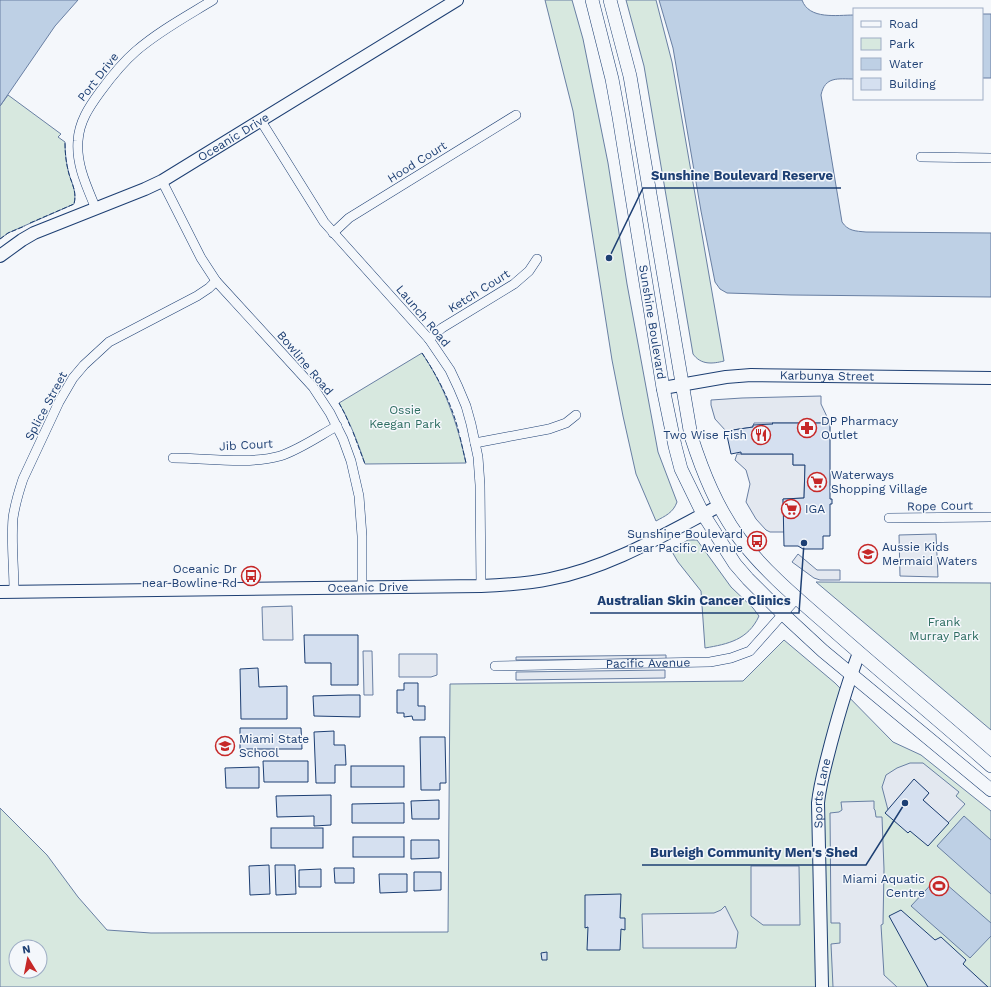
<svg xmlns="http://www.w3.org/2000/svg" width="991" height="987" viewBox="0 0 991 987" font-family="'Work Sans',sans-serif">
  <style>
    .green { fill: #d7e8df; stroke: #687fa3; fill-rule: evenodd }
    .parking { fill: #e3e8f0; stroke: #687fa3 }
    .water { fill: #bed0e5; stroke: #687fa3 }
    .building { fill: #d5e0f0; stroke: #1d3f73 }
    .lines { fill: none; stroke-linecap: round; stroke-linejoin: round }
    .minor-casing { stroke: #1d3f73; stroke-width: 10 }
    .tertiary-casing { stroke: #1d3f73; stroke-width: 14 }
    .secondary-casing { stroke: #1d3f73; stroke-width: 14 }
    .minor { stroke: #f4f7fb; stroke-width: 9 }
    .tertiary { stroke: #f4f7fb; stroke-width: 12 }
    .secondary { stroke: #f4f7fb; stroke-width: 13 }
    .fence { stroke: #1d3f73; stroke-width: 1; stroke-dasharray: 5 2; stroke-linecap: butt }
    .labels { text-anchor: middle; stroke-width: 3; stroke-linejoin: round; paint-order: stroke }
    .street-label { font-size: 12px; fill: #1d3f73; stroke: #f4f7fb }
    .park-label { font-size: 12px; fill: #2c6c60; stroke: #f4f7fb }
    .poi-label { font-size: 12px; fill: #1d3f73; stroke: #f4f7fb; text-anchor: start }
    .leader { fill: none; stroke: #1d3f73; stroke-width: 1.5 }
    .callout-dot { fill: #1d3f73; stroke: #f4f7fb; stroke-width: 1.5 }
    .callout-label { font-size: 13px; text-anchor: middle; font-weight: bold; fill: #1d3f73; stroke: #f4f7fb; stroke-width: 3; stroke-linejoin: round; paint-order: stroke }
  </style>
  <rect width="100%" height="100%" fill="#f4f7fb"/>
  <g class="green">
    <path d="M545,0H572L583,39L608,163L627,284L658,452L677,502C673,513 665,516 656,521L636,474L623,416L612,360L573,111Z"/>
    <path d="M626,0H656L672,62L724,361C712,364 701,365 693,354L644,66Z"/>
    <path d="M8,95L61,134L58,137L65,142C65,153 66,163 69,174C72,184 77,192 74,204L8,233L0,239V106Z"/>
    <path d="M422,353C445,387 457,422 466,463L365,464C358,443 350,422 339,403Z"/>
    <path d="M688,540H697L731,587L753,608L759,616C748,640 728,644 705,648L701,591L678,562L671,550Z"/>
    <polygon points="816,582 991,583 991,730"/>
    <path d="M784,640L835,683L893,742L921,755L991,811V987H0V808L47,855L78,897L107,930L151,933L448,932L450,684L743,681ZM16,947H40V971H16Z"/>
  </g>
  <g class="parking">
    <polygon points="821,396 821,404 830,423 754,423 753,427 726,431 715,419 711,405 711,400 742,398"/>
    <polygon points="737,454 793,454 793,465 805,465 804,498 783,499 785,532 770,532 766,530 756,519 746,502 750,484 746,470 735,460"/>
    <polygon points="936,534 938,577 900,576 899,535"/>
    <polygon points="798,554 817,570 840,570 840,580 820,580 814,578 792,562"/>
    <polygon points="292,606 293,640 263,640 262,607"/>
    <polygon points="363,651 372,651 373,695 364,695"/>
    <polygon points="399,654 437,654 437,675 431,677 399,677"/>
    <polygon points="666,655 666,659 516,660 516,657"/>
    <polygon points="665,670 665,678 516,680 516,672"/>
    <polygon points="910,763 923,763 959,792 956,796 965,804 948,823 923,800 929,793 914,780 888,810 882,787 886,775 897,768"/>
    <polygon points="874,801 874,809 875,810 876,817 882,817 884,869 883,924 881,925 884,975 897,987 833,987 831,944 840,943 840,923 831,923 830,813 839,812 842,810 841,802"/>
    <polygon points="751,866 799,866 800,925 763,925 751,916"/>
    <polygon points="725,906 738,932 736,948 643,948 642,914 714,913 721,910"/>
  </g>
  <g class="water">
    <polygon points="0,0 78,0 55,26 0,106"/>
    <path d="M659,0H802C809,20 837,15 854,15V79C838,79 825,76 821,95L842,222C848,231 855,231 866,232L991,233V297L791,295L727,293L720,289L715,282L701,211L673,48Z"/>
    <rect x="982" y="14" width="9" height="64"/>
    <polygon points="964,816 991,840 991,894 937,846"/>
    <polygon points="938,877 991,923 991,936 970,958 911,906"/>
  </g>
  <g class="building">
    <polygon points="772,423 830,423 830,499 832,499 832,504 830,504 830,536 823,536 823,549 803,549 798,546 784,546 783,499 804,498 805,465 793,465 793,454 741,454 741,452 731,454 726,431 753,427 753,425 773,424"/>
    <polygon points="304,635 358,635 358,685 331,685 331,663 305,663"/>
    <polygon points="258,668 259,687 287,686 287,719 241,719 240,669"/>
    <polygon points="404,683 418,683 418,706 425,706 425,720 413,720 412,716 404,717 404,713 397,713 397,690 404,690"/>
    <polygon points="348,695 360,695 360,717 314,716 313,696"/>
    <polygon points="240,728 301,728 302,749 240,749"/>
    <polygon points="334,731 334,745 345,745 346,765 335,765 335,783 316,783 314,732"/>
    <polygon points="420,737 445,737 446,783 440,783 440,790 421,790"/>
    <polygon points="263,761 308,761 308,782 264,782"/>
    <rect x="351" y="766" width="53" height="21"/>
    <polygon points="259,767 259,788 226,788 225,768"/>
    <polygon points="914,779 929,793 923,800 949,823 928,846 910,831 908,833 885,813"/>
    <polygon points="331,795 331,825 314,826 314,816 277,817 276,796"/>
    <polygon points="439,800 439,819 412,819 411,801"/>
    <polygon points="404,803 404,823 352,823 352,804"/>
    <rect x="271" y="828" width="52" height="20"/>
    <rect x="353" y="837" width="51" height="20"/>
    <polygon points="411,840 439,840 439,858 411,859"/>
    <polygon points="269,865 270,894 250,895 249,866"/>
    <polygon points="275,865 295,865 296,894 276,895"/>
    <polygon points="334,868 354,868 354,883 335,883"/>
    <polygon points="321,869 321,887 299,887 299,870"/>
    <polygon points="414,872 441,872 441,890 414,891"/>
    <polygon points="379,874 407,874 407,892 380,893"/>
    <polygon points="621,894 620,918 625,918 625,930 621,929 620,950 587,950 588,927 585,928 585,895"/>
    <polygon points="901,910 935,940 941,937 966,960 963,964 988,987 928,987 889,916"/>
    <polygon points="547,952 547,960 542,960 541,953"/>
  </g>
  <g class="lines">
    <g class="minor-casing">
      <g id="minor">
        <polyline points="261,121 324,222 429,339 450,370 458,387 466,406 471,424 478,457 480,485 481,586"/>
        <polyline points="921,157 991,158"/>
        <polyline points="162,181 201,258 216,281 313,387 330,413 343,439 351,461 359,496 362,536 362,587"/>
        <path d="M96,209C87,187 76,165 78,141C79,122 89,107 100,92C111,77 122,63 136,51C159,31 187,16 213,0"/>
        <polyline points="333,233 349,218 516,115"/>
        <polyline points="429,339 442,328 514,284 529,271 537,259"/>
        <polyline points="475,443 549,429 566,423 576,415"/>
        <path d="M173,458C207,458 247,465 280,456C299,450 319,436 337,426"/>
        <polyline points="889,518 991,517"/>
        <path d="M14,591C14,567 11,542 13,518C15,504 19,491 23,479L59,402L73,378L84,365L109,342L197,296L209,288L216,281"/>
        <path id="s1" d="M495,666L710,662L731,658L750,651L797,598"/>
      </g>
    </g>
    <g class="tertiary-casing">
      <g id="tertiary">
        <path id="s2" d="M0,256L22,240L34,233L145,189L162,181L457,0"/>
        <path id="s3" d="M663,388L726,377L751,375L991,378"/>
        <path id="s4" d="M0,592L481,586C504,585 527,584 550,579C611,567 665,534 719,506"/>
        <path id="s5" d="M822,987L818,803C820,783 826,763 831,743C839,713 848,682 859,653"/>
      </g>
    </g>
    <g class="secondary-casing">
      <g id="secondary">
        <path id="s6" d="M592,0L612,79L619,117L663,388L675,446L681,469L703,514L735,564L748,579L783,614L823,651L991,790"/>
        <path d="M610,0L630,76L691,436C703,473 717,508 740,539C766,573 799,600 831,628C884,675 938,719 991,766"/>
      </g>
    </g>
    <use href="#minor" class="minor"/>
    <use href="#tertiary" class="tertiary"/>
    <use href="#secondary" class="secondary"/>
    <g class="fence">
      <path d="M30,223L74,204C77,192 72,184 69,174C66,163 65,153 65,142"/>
      <polyline points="0,239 8,233 25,226"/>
      <path d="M422,353C438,377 452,404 459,433"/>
      <polyline points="339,403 345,414 351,428"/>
      <polyline points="353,432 365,464"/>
      <polyline points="460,437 466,463"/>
    </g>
  </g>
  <defs>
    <g id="pharmacy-ring" transform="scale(1)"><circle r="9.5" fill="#f4f7fb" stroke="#c62828" stroke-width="1.5"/><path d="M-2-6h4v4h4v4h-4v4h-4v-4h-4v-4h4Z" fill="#c62828"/></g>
    <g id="restaurant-ring" transform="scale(1)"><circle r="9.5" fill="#f4f7fb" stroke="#c62828" stroke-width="1.5"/><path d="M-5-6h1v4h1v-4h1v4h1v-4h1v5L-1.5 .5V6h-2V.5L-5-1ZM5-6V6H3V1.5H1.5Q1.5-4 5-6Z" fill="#c62828"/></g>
    <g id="supermarket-ring" transform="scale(1)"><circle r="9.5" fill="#f4f7fb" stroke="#c62828" stroke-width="1.5"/><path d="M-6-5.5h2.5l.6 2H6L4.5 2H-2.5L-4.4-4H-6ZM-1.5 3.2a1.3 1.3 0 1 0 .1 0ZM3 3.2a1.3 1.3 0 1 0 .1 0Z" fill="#c62828"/></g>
    <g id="bus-ring" transform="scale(1)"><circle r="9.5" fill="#f4f7fb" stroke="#c62828" stroke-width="1.5"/><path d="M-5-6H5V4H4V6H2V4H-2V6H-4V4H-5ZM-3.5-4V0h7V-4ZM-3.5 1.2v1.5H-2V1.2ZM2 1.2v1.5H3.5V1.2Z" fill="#c62828"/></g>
    <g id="school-ring" transform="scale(1)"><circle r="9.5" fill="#f4f7fb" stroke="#c62828" stroke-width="1.5"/><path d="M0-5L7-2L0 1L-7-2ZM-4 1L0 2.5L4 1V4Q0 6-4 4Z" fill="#c62828"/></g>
    <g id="stadium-ring" transform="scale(1)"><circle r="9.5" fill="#f4f7fb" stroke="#c62828" stroke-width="1.5"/><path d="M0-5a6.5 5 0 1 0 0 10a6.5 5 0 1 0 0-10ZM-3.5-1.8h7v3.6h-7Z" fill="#c62828"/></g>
  </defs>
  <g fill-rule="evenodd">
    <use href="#pharmacy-ring" x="807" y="428"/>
    <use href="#restaurant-ring" x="761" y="435"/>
    <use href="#supermarket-ring" x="817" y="482"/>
    <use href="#supermarket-ring" x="791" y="509"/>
    <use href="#bus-ring" x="757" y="541"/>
    <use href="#school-ring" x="868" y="554"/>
    <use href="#bus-ring" x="251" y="576"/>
    <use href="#school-ring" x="225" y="746"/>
    <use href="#stadium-ring" x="939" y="886"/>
  </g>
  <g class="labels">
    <g class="street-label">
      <text transform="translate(98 77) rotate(-52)" y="4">Port Drive</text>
      <text dy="4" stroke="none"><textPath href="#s2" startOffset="263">Oceanic Drive</textPath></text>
      <text transform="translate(417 162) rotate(-32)" y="4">Hood Court</text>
      <text transform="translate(479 291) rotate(-32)" y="4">Ketch Court</text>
      <text transform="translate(423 316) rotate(50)" y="4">Launch Road</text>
      <text dy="4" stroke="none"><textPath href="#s6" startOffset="328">Sunshine Boulevard</textPath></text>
      <text transform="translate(305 363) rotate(50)" y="4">Bowline Road</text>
      <text dy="4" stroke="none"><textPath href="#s3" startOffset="165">Karbunya Street</textPath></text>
      <text transform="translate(46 406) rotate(-62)" y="4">Splice Street</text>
      <text transform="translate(246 445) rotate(-3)" y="4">Jib Court</text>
      <text transform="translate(940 506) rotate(-1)" y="4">Rope Court</text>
      <text dy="4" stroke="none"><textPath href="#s4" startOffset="368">Oceanic Drive</textPath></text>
      <text dy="4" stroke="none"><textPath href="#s1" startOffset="153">Pacific Avenue</textPath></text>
      <text dy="4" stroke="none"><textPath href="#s5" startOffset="194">Sports Lane</textPath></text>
    </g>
    <g class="park-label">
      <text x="405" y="414">Ossie<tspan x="405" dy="14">Keegan Park</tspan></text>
      <text x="944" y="626">Frank<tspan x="944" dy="14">Murray Park</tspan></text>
    </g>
    <g class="poi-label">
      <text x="821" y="425">DP Pharmacy<tspan x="821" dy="14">Outlet</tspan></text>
      <text x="747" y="439" text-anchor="end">Two Wise Fish</text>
      <text x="831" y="479">Waterways<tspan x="831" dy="14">Shopping Village</tspan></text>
      <text x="805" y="513">IGA</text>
      <text x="743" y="538" text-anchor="end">Sunshine Boulevard<tspan x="743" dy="14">near Pacific Avenue</tspan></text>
      <text x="882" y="551">Aussie Kids<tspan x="882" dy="14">Mermaid Waters</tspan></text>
      <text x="237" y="573" text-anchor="end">Oceanic Dr<tspan x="237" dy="14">near Bowline Rd</tspan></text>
      <text x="239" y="743">Miami State<tspan x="239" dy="14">School</tspan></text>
      <text x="925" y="883" text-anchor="end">Miami Aquatic<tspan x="925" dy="14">Centre</tspan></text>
    </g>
  </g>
  <path class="leader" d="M609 258L643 188H841M804 543L799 613H590M905 803L866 865H642"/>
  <g class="callout-dot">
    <circle cx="609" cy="258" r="4"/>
    <circle cx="804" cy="543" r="4"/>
    <circle cx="905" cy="803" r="4"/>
  </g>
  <g class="callout-label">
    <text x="742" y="180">Sunshine Boulevard Reserve</text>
    <text x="694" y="605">Australian Skin Cancer Clinics</text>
    <text x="754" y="857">Burleigh Community Men's Shed</text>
  </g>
  <rect x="853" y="8" width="130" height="92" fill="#f4f7fb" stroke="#9eadc5"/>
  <rect x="861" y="21" width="20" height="6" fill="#f4f7fb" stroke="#9eadc5"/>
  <text x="889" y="28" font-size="12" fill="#1d3f73">Road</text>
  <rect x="861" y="38" width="20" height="12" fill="#d7e8df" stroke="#9eadc5"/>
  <text x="889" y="48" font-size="12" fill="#1d3f73">Park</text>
  <rect x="861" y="58" width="20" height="12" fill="#bed0e5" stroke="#9eadc5"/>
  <text x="889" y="68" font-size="12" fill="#1d3f73">Water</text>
  <rect x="861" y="78" width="20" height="12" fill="#d5e0f0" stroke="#9eadc5"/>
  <text x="889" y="88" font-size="12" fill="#1d3f73">Building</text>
  <g transform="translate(28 959) rotate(350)"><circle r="19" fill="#f4f7fb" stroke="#9eadc5"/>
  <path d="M0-3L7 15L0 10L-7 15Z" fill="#c62828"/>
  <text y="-6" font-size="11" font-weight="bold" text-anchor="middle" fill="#1d3f73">N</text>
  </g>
</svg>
